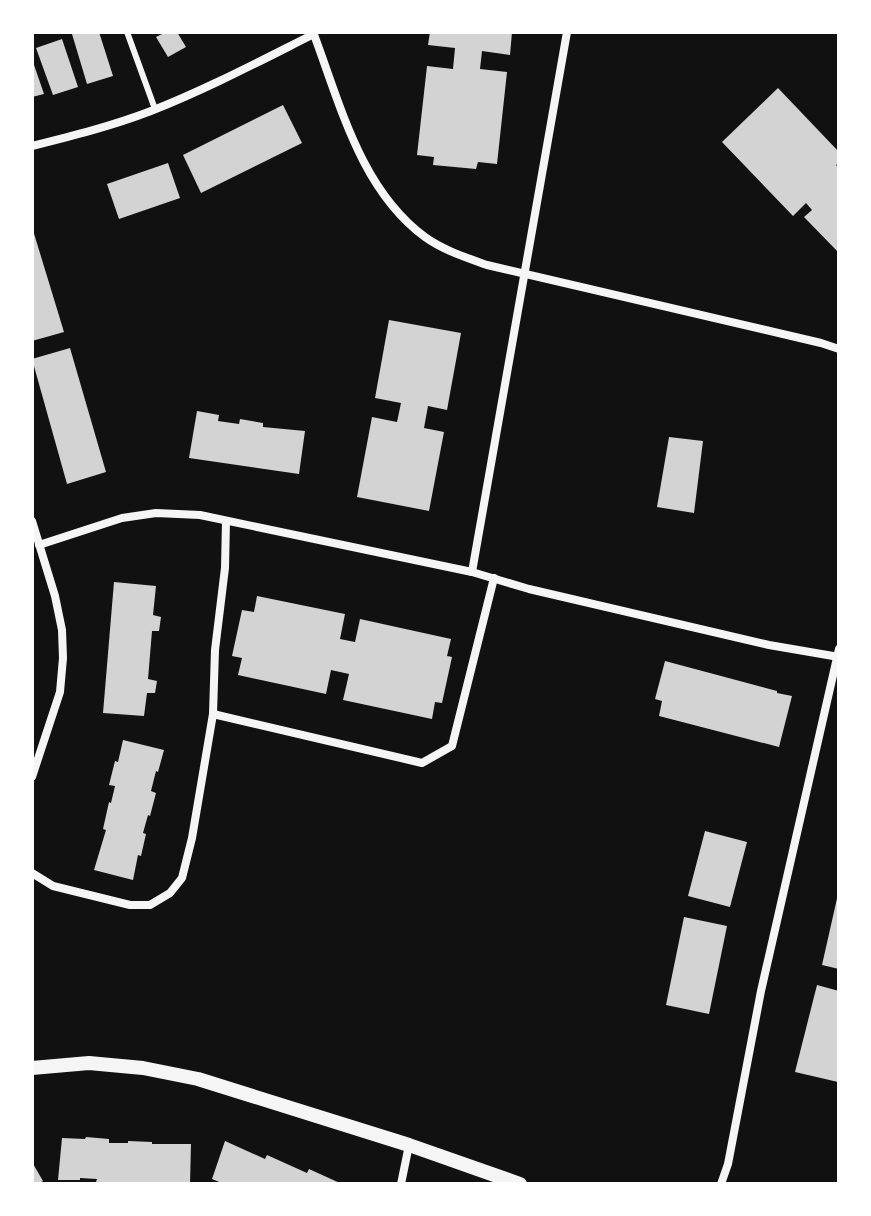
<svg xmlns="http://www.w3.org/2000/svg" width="871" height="1216" viewBox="0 0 871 1216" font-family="'Exo 2',sans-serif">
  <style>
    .building { fill: #d3d3d3 }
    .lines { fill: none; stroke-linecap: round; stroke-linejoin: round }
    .service { stroke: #f5f5f5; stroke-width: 6 }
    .minor { stroke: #f5f5f5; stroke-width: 8 }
    .tertiary { stroke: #f5f5f5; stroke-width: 14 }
  </style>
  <rect width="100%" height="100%" fill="#111"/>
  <g class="building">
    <polygon points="77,32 99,32 113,76 87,84 72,34"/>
    <polygon points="166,32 177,32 186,47 168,57 156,37"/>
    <polygon points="430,32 512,32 510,55 482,51 480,69 507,72 497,164 478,162 476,169 433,165 434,157 417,155 427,66 453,69 455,48 428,45"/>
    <polygon points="62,39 78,87 53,95 36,48"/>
    <polygon points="32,59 44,94 32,97"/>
    <polygon points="778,88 839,152 839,163 836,165 839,168 839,253 804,217 812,210 806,203 793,216 722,142"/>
    <polygon points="283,105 302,143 201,193 183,155"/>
    <polygon points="168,163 180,198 119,219 107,184"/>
    <polygon points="32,227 64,332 32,341"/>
    <polygon points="389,320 461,333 447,410 428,406 424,428 444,432 429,511 357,497 372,417 397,422 401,403 375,398"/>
    <polygon points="70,348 106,472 67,484 32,359"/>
    <polygon points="197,411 219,415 218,421 239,424 240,419 263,423 263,427 305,431 299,474 189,458"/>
    <polygon points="669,437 703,441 694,513 657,507"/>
    <polygon points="114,582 156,586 153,615 161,617 159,631 152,631 148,679 157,681 155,693 147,693 144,716 103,713"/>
    <polygon points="257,596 345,614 340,639 355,642 360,619 451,639 447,656 452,657 442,703 435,702 432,719 343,700 349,674 331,670 326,694 238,675 242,658 232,656 242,610 254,612"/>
    <polygon points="665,661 777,691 777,693 792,696 779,747 659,716 662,701 655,699"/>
    <polygon points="123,740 164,750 158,772 156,771 151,791 156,793 150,816 148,815 143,833 146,834 141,856 138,855 133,880 94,870 106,830 103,829 109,802 111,803 115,786 109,785 115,761 118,762"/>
    <polygon points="705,831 747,842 730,907 688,896"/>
    <polygon points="838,894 839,894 839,969 822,965"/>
    <polygon points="684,917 727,926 709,1014 666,1005"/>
    <polygon points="817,985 839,991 838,1082 795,1072"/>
    <polygon points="86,1137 109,1139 109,1143 128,1143 128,1141 152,1142 152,1144 191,1144 190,1184 96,1182 97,1179 80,1178 80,1180 58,1180 62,1138 85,1139"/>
    <polygon points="225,1141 265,1159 267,1155 307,1173 309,1169 342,1184 224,1184 212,1179"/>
    <polygon points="32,1162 43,1181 38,1184 32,1184"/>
  </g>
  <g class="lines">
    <polyline class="service" points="127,32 155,109"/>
    <g class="minor">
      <path d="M313,32C340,103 360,189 425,237C443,250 465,257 487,265L821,343L839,349"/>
      <path d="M32,146C72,136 112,126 151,111C207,89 260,61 314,34"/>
      <polyline points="32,521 55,596 62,630 63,658 60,692 32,777"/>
      <polyline points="39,545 122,518 156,513 200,515 472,572 529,589 769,645 839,657"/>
      <path d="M472,572C505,392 537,212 567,32"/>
      <polyline points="213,714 422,763 452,746 494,578"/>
      <polyline points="32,873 53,886 130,905 150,905 170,893 182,878 192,838 213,714 215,650 225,568 226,521"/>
      <polyline points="401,1184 409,1145"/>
      <polyline points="721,1184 728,1164 761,991 839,649"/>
    </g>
    <polyline class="tertiary" points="32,1068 89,1063 143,1068 198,1079 409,1145 520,1184"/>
  </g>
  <rect width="871" height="1216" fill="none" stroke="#ffffff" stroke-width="68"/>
</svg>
